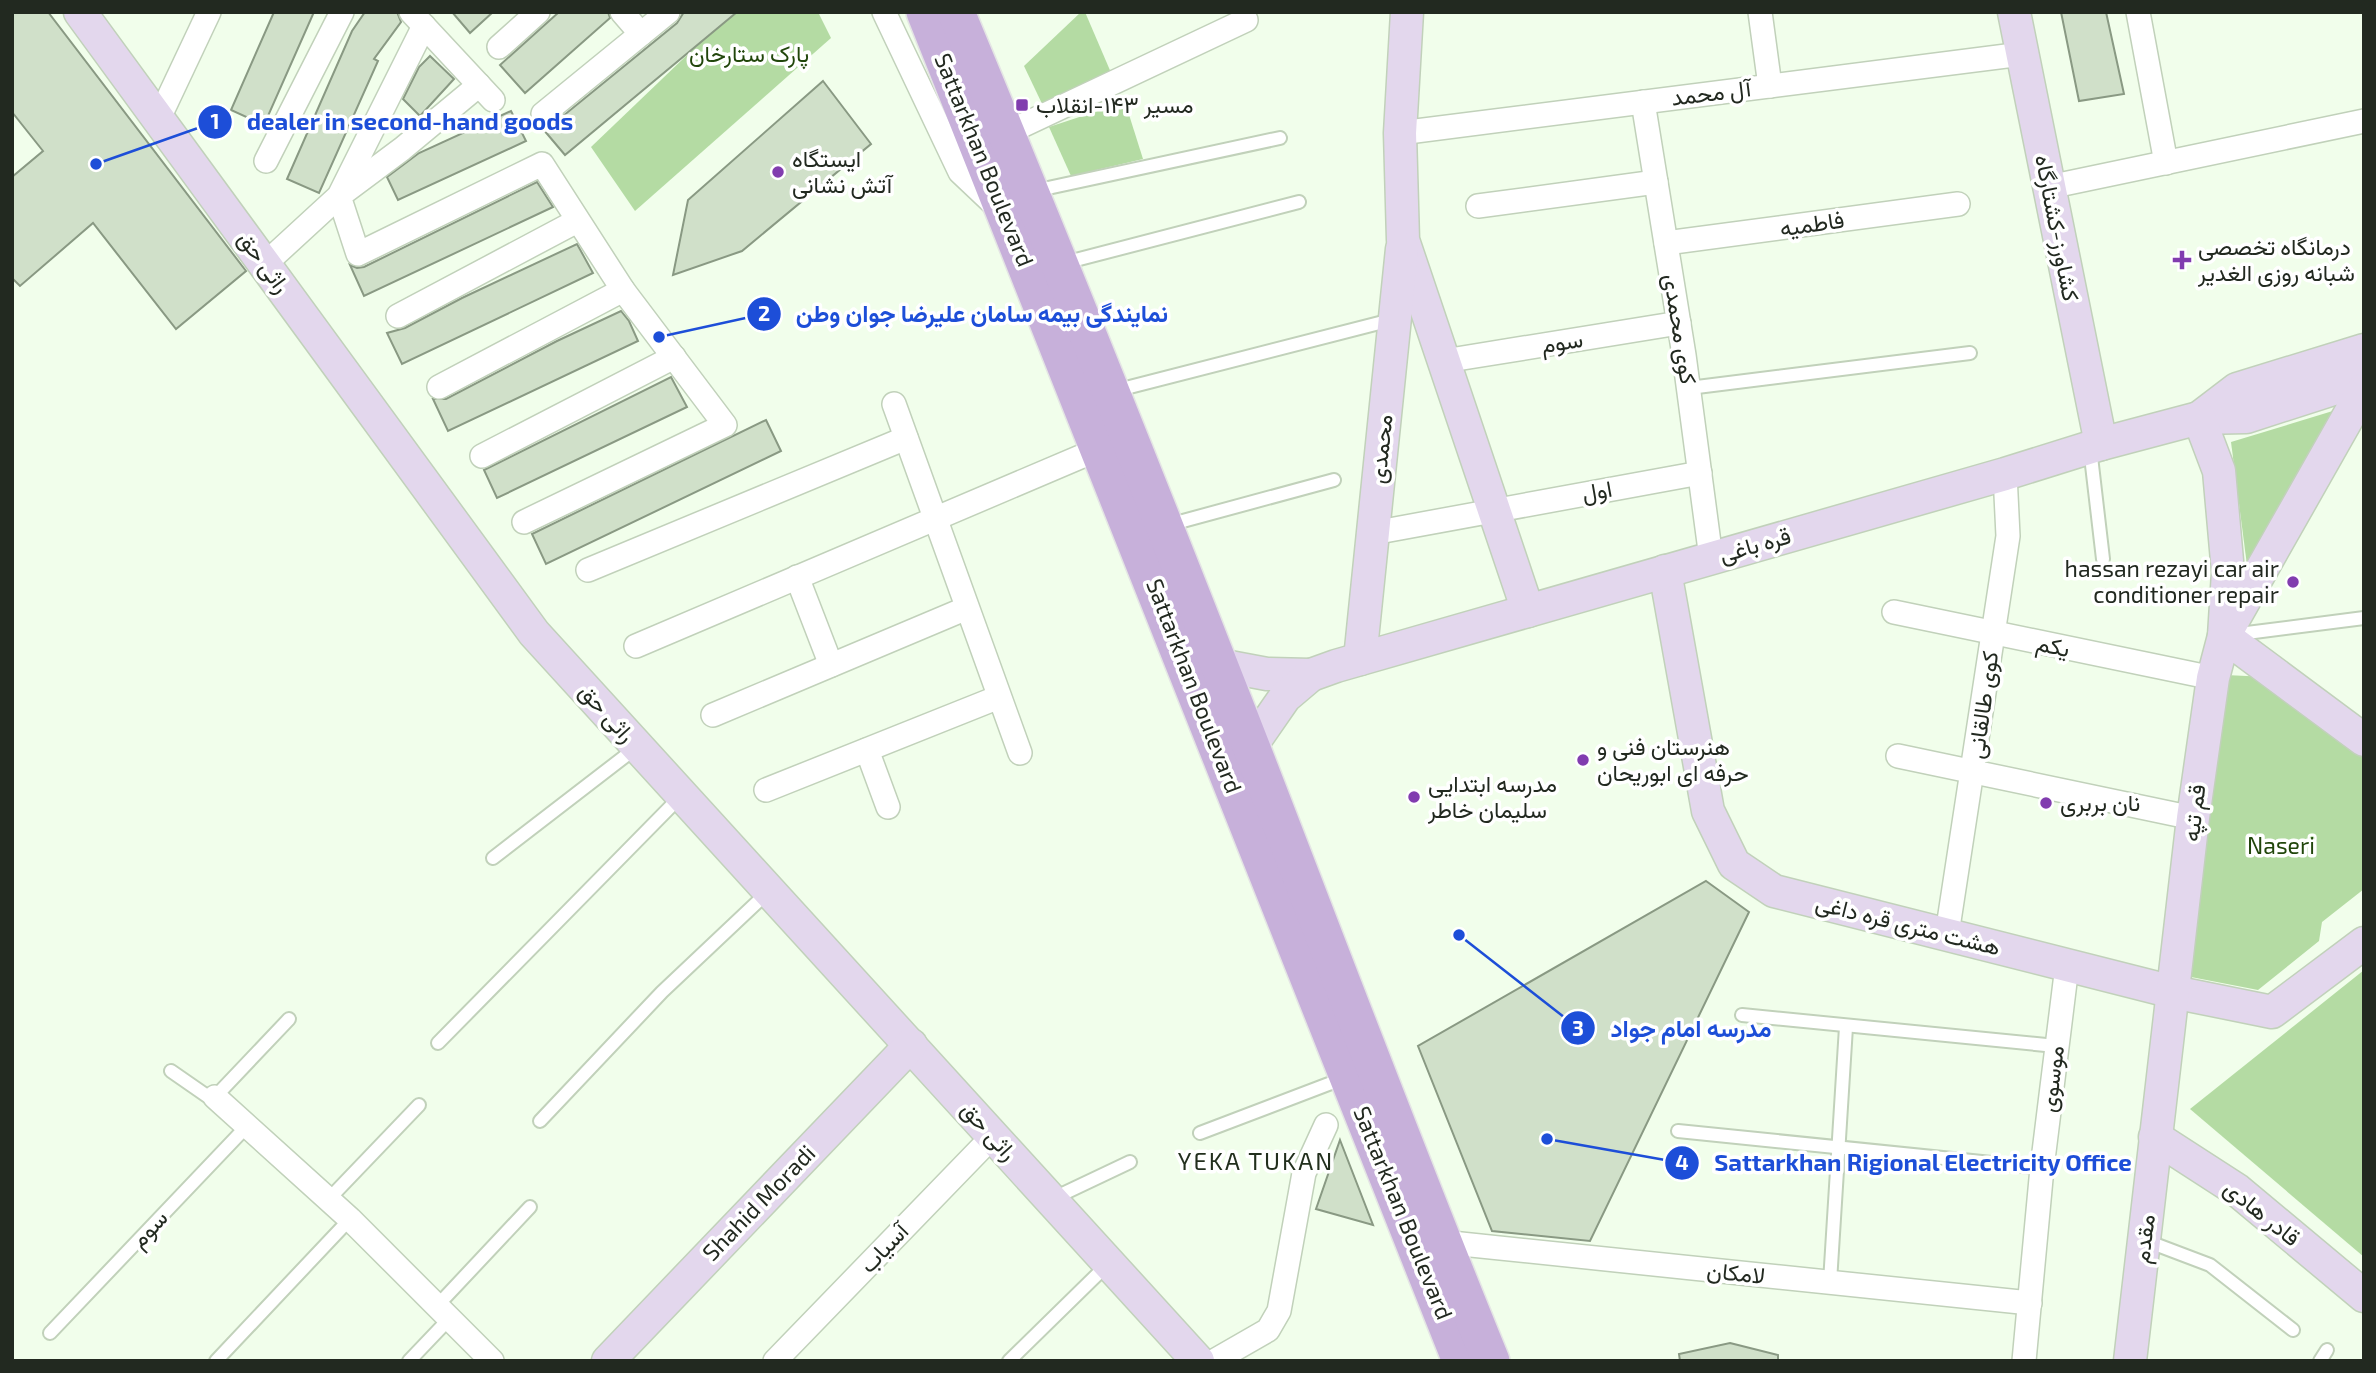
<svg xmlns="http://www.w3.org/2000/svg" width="2376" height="1373" viewBox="0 0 2376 1373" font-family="'Exo 2',Vazirmatn,sans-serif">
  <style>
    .green { fill: #b4dba3 }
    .building { fill: #d0e0c9; stroke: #899983; stroke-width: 2 }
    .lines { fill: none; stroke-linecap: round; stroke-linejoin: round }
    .lane-casing { stroke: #c1d1ba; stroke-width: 16 }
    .street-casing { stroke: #c1d1ba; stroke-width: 26 }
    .secondary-casing { stroke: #c1d1ba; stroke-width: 35 }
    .primary-casing { stroke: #e4e5e4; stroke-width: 40 }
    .lane { stroke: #fff; stroke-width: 12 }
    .street { stroke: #fff; stroke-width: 23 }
    .secondary { stroke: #e3d7ed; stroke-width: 32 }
    .primary { stroke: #c7b0da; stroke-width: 37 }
    .poi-dot { fill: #813caf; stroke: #fff; stroke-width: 2.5 }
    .labels { text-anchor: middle; stroke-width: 7; stroke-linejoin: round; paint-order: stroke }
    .park-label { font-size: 23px; fill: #21460b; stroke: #fff }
    .street-label { font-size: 23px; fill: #222920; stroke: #fff }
    .poi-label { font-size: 23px; fill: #222920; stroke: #fff; text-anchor: start }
    .neighbourhood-label { font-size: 24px; letter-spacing: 2px; fill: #222f1d; stroke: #fff }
    .leader { fill: none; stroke: #1d4ed8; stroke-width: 2.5 }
    .callout-dot { fill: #1d4ed8; stroke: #fff; stroke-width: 2.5 }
    .mark-label { font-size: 21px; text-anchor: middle; font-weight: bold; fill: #fff }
    .callout-label { font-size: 24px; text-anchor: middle; font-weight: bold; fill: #1d4ed8; stroke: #fff; stroke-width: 7; stroke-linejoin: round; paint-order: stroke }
  </style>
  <rect width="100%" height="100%" fill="#f1feeb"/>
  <g class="green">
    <polygon points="732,12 818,12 831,38 635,211 591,147"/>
    <polygon points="1081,12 1085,12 1112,75 1045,110 1024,66"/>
    <polygon points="1125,102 1143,159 1071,176 1049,127"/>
    <polygon points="2336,410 2248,573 2231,442"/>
    <polygon points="2226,675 2267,677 2364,753 2364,889 2322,922 2319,941 2258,990 2191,977 2173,992"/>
    <polygon points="2364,970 2364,1257 2190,1109"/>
  </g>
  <g class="building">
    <polygon points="12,12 48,12 246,271 176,329 93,223 20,286 12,278 12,177 43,151 12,112"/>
    <polygon points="274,12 314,12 264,125 231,110"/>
    <polygon points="365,12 397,12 401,22 374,59 378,61 319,193 287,179 352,31"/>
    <polygon points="452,12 493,12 470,33"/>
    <polygon points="559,12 608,12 610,18 525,93 500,65"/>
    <polygon points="684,12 737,12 565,155 543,129 552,125 677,23"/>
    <polygon points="2061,12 2106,12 2124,94 2079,101"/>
    <polygon points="430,56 454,79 420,116 403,99 419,67"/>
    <polygon points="823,81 871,144 742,251 673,275 688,200"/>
    <polygon points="511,111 526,141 398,200 387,177 419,153"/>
    <polygon points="537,182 553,207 364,296 350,265 357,268 364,267"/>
    <polygon points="577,244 593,273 402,364 387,333 405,328 462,298"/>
    <polygon points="621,311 629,321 638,341 448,431 433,399 446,399 557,341"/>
    <polygon points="671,377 687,407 497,498 484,470"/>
    <polygon points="766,420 781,451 546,564 532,534"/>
    <polygon points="1706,881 1749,912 1590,1241 1492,1231 1418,1046"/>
    <polygon points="1340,1140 1373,1225 1316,1209"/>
    <polygon points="1730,1343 1778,1355 1778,1361 1680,1361 1679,1354"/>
  </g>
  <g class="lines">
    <g class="lane-casing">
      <g id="lane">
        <polyline points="1034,191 1280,138"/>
        <polyline points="1064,263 1299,202"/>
        <polyline points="1689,388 1970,353"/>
        <polyline points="1114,391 1395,319"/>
        <polyline points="2090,448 2103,559"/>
        <polyline points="1168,525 1334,480"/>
        <polyline points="2231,635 2364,618"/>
        <polyline points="493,858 637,747"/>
        <polyline points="1742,1015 2056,1046"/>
        <polyline points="438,1043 682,795"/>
        <polyline points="171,1071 207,1096 215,1097 289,1019"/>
        <polyline points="540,1121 662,992 769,891"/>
        <polyline points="1678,1131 2042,1168"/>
        <polyline points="1200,1133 1347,1077"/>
        <polyline points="1052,1199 1130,1162"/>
        <polyline points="328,1200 419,1105"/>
        <polyline points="2144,1240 2210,1265 2293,1330"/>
        <polyline points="1830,1282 1846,1027"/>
        <polyline points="437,1306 530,1207"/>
        <polyline points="50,1333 248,1125"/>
        <polyline points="216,1361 350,1219"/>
        <polyline points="409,1361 450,1318"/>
        <polyline points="1009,1361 1108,1264"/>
        <polyline points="2320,1361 2327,1350"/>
      </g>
    </g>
    <g class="street-casing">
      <g id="street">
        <polyline points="411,12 493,100"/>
        <polyline points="622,12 641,34"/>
        <polyline points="884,12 960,172 997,207"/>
        <polyline points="1760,12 1770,86"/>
        <polyline points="2138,12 2166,163"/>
        <polyline points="499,47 538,12"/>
        <polyline points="479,85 402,149 339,196 358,254 542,164 623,290 725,425 524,522"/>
        <polyline points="1643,102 1684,355 1711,558"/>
        <polyline points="543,114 668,12"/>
        <polyline points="159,118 209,12"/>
        <polyline points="1400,133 2022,54"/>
        <polyline points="996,138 1246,20"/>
        <polyline points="266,161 342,12"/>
        <polyline points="2049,187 2364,121"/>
        <polyline points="1478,206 1656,182"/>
        <polyline points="1666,243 1958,204"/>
        <polyline points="265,264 339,196 424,26"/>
        <polyline points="398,316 577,221"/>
        <polyline points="1444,361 1679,323"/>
        <polyline points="439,387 623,290"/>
        <polyline points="894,404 1020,753"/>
        <polyline points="482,456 674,357"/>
        <polyline points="1373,533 1700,473"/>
        <polyline points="588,570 906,438"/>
        <polyline points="797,577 831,665"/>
        <polyline points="1894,612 2213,678"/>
        <polyline points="636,646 1099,449"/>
        <polyline points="713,715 967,608"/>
        <polyline points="867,750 888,807"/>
        <polyline points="1898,756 2193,818"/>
        <polyline points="766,790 999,697"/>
        <polyline points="1947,934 2008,536 2005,474"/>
        <polyline points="215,1097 350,1219 492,1361"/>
        <polyline points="1442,1242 2030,1303"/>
        <polyline points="775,1361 993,1136"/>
        <polyline points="1214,1361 1268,1330 1279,1311 1304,1173 1326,1125"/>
        <polyline points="2024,1361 2042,1168 2067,966"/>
      </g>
    </g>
    <g class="secondary-casing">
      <g id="secondary">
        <polyline points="80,12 534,633 1198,1361"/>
        <polyline points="1407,12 1400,133 1403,240 1528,611"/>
        <polyline points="2014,12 2101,444"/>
        <polyline points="2364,350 2237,389 2199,418 2246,417 2364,379"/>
        <polyline points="1665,571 1708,811 1734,864 1774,891 2173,992 2272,1012 2364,943"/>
        <polyline points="1360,659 1402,249"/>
        <polyline points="1199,673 1219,665 1267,674 1311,675"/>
        <polyline points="1232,753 1251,746 1285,697 1311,675 1336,666 2005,474 2101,444 2199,418 2219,471 2228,572 2224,636 2364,389"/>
        <polyline points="2155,1137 2237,1190 2364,1296"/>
        <polyline points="608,1361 911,1045"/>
        <polyline points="2130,1361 2193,818 2213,678 2224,636 2364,740"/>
      </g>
    </g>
    <g class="primary-casing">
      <g id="primary">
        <polyline points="925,12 1461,1361"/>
        <path d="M956,12C1058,257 1156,503 1252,749C1331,953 1408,1158 1491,1361"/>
      </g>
    </g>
    <use href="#lane" class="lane"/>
    <use href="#street" class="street"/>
    <use href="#secondary" class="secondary"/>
    <use href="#primary" class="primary"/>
  </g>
  <g class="poi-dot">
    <rect x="1015" y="98" width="14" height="14" rx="3.5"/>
    <circle cx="778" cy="172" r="7"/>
    <path d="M2178.5 249.5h7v7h7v7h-7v7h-7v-7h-7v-7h7z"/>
    <circle cx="2293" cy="582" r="7"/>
    <circle cx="1583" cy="760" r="7"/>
    <circle cx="1414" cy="797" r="7"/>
    <circle cx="2046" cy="803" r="7"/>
  </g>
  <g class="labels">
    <g class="park-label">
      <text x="749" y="62">پارک ستارخان</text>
      <text x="2281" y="854">Naseri</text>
    </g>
    <g class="street-label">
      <text transform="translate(1711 93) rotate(-7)" y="8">آل محمد</text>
      <text transform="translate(984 160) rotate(68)" y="8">Sattarkhan Boulevard</text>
      <text transform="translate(1812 224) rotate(-8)" y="8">فاطمیه</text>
      <text transform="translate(2057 228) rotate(79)" y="8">کشاورز-کشتارگاه</text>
      <text transform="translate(264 262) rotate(54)" y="8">راثی حق</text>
      <text transform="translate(1680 329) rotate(81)" y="8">کوی محمدی</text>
      <text transform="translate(1562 342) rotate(-9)" y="8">سوم</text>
      <text transform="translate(1381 449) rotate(-84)" y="8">محمدی</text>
      <text transform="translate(1597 491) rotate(-10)" y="8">اول</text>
      <text transform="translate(1755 545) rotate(-16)" y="8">قره باغی</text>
      <text transform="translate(2053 646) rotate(12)" y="8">یکم</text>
      <text transform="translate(1194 686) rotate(69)" y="8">Sattarkhan Boulevard</text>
      <text transform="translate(1983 705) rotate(-82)" y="8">کوی طالقانی</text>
      <text transform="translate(607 713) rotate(48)" y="8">راثی حق</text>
      <text transform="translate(2194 813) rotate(-83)" y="8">قم تپه</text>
      <text transform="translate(1908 925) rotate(14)" y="8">هشت متری قره داغی</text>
      <text transform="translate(2052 1079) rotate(-83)" y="8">موسوی</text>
      <text transform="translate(989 1131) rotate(48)" y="8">راثی حق</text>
      <text transform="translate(759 1203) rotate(-46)" y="8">Shahid Moradi</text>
      <text transform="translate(1403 1213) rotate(68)" y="8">Sattarkhan Boulevard</text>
      <text transform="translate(2262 1213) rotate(39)" y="8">قادر هادی</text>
      <text transform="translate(149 1229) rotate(-47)" y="8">سوم</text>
      <text transform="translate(2144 1239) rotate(-83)" y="8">مقدم</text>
      <text transform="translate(884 1248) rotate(-46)" y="8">آسیاب</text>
      <text transform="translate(1736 1273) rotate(6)" y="8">لامکان</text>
    </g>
    <g class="poi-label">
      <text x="1036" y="113">مسیر ۱۴۳-انقلاب</text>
      <text x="792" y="167">ایستگاه<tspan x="792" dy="26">آتش نشانی</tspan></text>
      <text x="2198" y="255">درمانگاه تخصصی<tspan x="2198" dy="26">شبانه روزی الغدیر</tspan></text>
      <text x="2279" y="577" text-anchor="end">hassan rezayi car air<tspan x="2279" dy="26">conditioner repair</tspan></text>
      <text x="1597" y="755">هنرستان فنی و<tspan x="1597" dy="26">حرفه ای ابوریحان</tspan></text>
      <text x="1428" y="792">مدرسه ابتدایی<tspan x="1428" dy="26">سلیمان خاطر</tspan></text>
      <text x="2060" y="811">نان بربری</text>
    </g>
    <g class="neighbourhood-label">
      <text x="1256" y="1170">YEKA TUKAN</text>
    </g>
  </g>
  <path class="leader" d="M96 164L215 122M659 337L764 314M1459 935L1578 1028M1547 1139L1682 1163"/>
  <g class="callout-dot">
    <circle cx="96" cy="164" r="7"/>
    <circle cx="659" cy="337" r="7"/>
    <circle cx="1459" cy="935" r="7"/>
    <circle cx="1547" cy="1139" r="7"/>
    <circle cx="215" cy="122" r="18"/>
    <circle cx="764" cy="314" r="18"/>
    <circle cx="1578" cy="1028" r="18"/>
    <circle cx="1682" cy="1163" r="18"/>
  </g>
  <g class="mark-label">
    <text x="215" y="129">1</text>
    <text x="764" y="321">2</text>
    <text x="1578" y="1036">3</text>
    <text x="1682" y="1170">4</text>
  </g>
  <g class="callout-label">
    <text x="410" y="130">dealer in second-hand goods</text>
    <text x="982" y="322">نمایندگی بیمه سامان علیرضا جوان وطن</text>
    <text x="1691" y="1037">مدرسه امام جواد</text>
    <text x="1923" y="1171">Sattarkhan Rigional Electricity Office</text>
  </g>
  <rect width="2376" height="1373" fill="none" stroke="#222920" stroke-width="28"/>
</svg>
